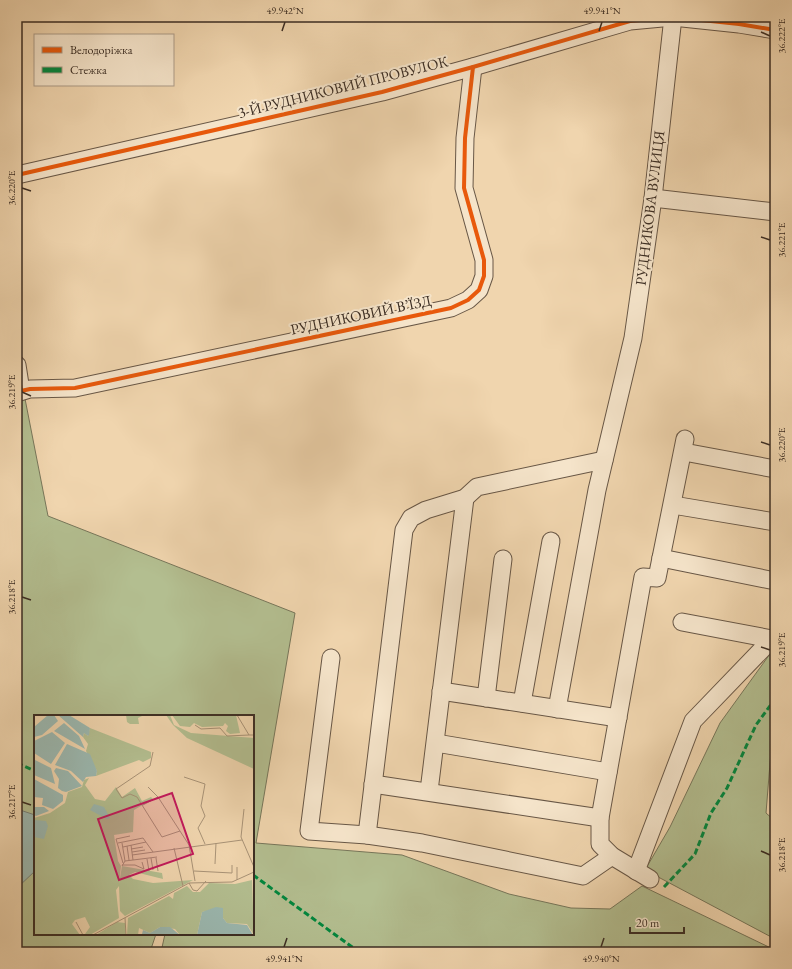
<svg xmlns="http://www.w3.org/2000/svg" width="792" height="969" viewBox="0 0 792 969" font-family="'EB Garamond',serif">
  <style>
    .green { fill: #b3be90; stroke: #77765a }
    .water { fill: #9bb8b0; stroke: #758078 }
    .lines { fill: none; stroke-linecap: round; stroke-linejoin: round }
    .minor-casing { stroke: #685746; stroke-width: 19 }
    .minor { stroke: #f5e4ca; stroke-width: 17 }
    .quiet { stroke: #00873e; stroke-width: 3; stroke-dasharray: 6 3; stroke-linecap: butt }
    .cycleway-casing { stroke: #f5e4ca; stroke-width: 6 }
    .cycleway { stroke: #e8590c; stroke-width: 4 }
    .ticks { fill: none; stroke: #3b2d23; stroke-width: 1.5 }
    .labels { text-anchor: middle; stroke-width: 4; stroke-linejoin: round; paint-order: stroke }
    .street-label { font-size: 15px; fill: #3b2d23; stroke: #f5e4ca }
    .inset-road { fill: none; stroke: #a89276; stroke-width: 1 }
    .view { fill: #c2185b; fill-opacity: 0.15; stroke: #c2185b; stroke-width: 2 }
    .inset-edge { fill: none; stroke: #3b2d23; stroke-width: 2 }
    .neatline { fill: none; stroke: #3b2d23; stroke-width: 1.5 }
    .ticks-label { font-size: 10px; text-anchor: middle; fill: #3b2d23 }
  </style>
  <rect width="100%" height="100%" fill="#f0d5ae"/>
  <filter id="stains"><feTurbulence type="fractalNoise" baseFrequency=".005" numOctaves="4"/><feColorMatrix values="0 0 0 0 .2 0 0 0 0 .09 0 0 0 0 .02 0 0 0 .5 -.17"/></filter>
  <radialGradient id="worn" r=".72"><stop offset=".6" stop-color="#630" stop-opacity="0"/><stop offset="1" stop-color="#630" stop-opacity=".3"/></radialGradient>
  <g class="green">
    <polygon points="17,358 48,516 295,613 256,843 402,855 509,894 571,908 610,909 642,886 775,950 775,952 161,952 165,934 253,934 253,716 35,716 35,934 156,934 150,952 17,952"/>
    <polygon points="775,647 775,747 771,751 766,813 775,821 775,939 645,870 670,827 720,723"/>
  </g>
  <polygon class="water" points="17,809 35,815 35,871 17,888"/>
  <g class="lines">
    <g class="minor-casing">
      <g id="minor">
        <polyline points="17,175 382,92 473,67 630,21 673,17 739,24 775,30"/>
        <polyline points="653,198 775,212"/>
        <polyline points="17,365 21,391"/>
        <polyline points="17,393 30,389 75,388 451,308 468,300 479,290 484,276 484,260 464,188 465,138 473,67"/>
        <polyline points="684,452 775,469"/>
        <polyline points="673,505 775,522"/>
        <polyline points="661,558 775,581"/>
        <polyline points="331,658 309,831 367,835 422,843 583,876 612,856"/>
        <polyline points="441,691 618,718"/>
        <polyline points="486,698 503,559"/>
        <polyline points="522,703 551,541"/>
        <polyline points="557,709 597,490 633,338 653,198 673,17"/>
        <polyline points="436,743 608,772"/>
        <polyline points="373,784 600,818"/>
        <polyline points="429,791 465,498"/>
        <polyline points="367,835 404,530 411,518 426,510 465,498 477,487 604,460"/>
        <polyline points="636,871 693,721 772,639 682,622"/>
        <polyline points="650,879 612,856 600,844 600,818 643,577 657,578 685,439"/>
      </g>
    </g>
    <use href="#minor" class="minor"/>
    <g class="quiet">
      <polyline points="17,763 35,771"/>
      <polyline points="253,875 359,952"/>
      <polyline points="664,887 695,854 711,813 727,788 756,725 775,699"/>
    </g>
    <g class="cycleway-casing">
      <g id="cycleway">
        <polyline points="17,175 382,92 473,67 630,21 673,17 739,24 775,30"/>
        <polyline points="17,365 21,391 30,389 75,388 451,308 468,300 479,290 484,276 484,260 464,188 465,138 473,67"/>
      </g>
    </g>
    <use href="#cycleway" class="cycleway"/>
  </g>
  <path class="ticks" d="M282,31L285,22M599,31L602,22M761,32L770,36M22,188L31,191M761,237L770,240M22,392L31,396M761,442L770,445M22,597L31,600M761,647L770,650M22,802L31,805M761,851L770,855M284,947L287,938M601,947L604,938"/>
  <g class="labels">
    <g class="street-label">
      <text transform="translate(343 87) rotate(-14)" y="5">3-Й РУДНИКОВИЙ ПРОВУЛОК</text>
      <text transform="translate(650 208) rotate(-83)" y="5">РУДНИКОВА ВУЛИЦЯ</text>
      <text transform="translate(361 315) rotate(-12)" y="5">РУДНИКОВИЙ В’ЇЗД</text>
    </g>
  </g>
  <g transform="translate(34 715)">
    <rect width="220" height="220" fill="#f0d5ae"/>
    <path d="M92,0H110L104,3L105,9H96L93,7ZM132,0H136L140,10L157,18L220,23V54L153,23L139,10ZM138,0H202L206,18L196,19L192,16L194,11L191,8L189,11L168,12L160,8L156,12L146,11ZM56,13L117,37V43L109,47L105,45L62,61L63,56L52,36L54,29L49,22L50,18L54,21ZM55,63L51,70L61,84L71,86L82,72L88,82L101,73L108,86L117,82L119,84L100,95L99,117L80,120L84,146L87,151L85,169L88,151L128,158L129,164L101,157L95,160L99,164L119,168L159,165L91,201L86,196L85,171L82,175L85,203L56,220L51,219L56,212L51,202L41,205L38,209L46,220H0V103L16,98L31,88L34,77L48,72L50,65ZM218,165L220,220L213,209L193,208L189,203V193L168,197L163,220H146L141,214L126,212L116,218L105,213L104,220H93L94,203L135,181L139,184L140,178L153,171L159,177H166L175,168L201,169ZM83,207L91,208L92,220H62Z" fill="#b3be90"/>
    <path d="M14,0H20L24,6L8,20L0,22V12ZM24,0H35L56,13L55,20L54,21L50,18L49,22ZM30,8L45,21L51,34L20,16ZM18,17L31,28L17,49L0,38V26ZM33,29L56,39L63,56L62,61L52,62L49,67L37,56L21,50ZM1,45L17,53L21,69L0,60ZM22,53L34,56L48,71L32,77L28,76L24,73L25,64L20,56ZM0,64L29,80V86L19,94L8,90L9,83L0,82ZM60,89L70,92L76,103L73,104L56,95ZM0,92H10L15,96L2,101L0,100ZM0,105L12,106L14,111L10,124L0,122ZM182,192L189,193V203L193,208L213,210L219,220H163L168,197ZM126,212H136L146,220H104L108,219L109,215L116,218Z" fill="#9bb8b0"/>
    <path class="inset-road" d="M203,0L215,20H220M161,10L167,14L186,13L193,21L215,20M119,37L116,51L82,74L88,83L96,79L103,82L128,122L146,116M150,62L171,69L167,91L171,101L164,113L171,129M114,72L124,82M109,90L124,82L155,130L161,166M210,94L207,122L220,152M84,128L109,123L119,137M88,128L91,146M97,130L99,145M93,131L95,145M89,132L112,127M140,133L149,171M97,134L109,132M98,137L111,135M98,140L208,125M117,143L119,155M122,143L124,156M113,144L115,156M89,148L82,124L96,121M181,149L182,128M88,150H101L110,154L108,147M88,151L91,146L123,142M203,152V165M160,156L198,158V150M155,168L159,175L163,176L172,166M91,203L92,220M42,207L49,220M59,220L155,168L198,167L220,157"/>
    <path class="view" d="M138,78L159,139L85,165L64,104Z"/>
    <rect width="220" height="220" class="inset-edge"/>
  </g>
  <rect width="792" height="969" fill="none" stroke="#f0d5ae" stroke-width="44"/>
  <rect x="34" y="34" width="140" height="52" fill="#f5e4ca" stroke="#ab9b87"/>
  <rect x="42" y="47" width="20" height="6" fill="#e8590c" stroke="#ab9b87"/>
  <text x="70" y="54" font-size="12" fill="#3b2d23">Велодоріжка</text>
  <rect x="42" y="67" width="20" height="6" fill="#00873e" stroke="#ab9b87"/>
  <text x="70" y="74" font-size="12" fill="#3b2d23">Стежка</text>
  <path d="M630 927v6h54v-6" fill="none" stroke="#3b2d23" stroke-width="2"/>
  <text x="636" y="927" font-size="12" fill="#3b2d23" stroke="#f5e4ca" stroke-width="3" paint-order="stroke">20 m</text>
  <rect x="22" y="22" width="748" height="925" class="neatline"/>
  <g class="ticks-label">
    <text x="285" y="14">49.942°N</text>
    <text x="602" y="14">49.941°N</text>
    <text transform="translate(781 36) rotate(-90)" y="4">36.222°E</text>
    <text transform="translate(11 188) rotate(-90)" y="4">36.220°E</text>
    <text transform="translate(781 240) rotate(-90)" y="4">36.221°E</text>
    <text transform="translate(11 392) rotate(-90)" y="4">36.219°E</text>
    <text transform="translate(781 445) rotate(-90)" y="4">36.220°E</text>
    <text transform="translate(11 597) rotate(-90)" y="4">36.218°E</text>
    <text transform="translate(781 650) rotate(-90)" y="4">36.219°E</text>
    <text transform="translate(11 802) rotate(-90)" y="4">36.217°E</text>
    <text transform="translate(781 855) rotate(-90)" y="4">36.218°E</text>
    <text x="284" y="962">49.941°N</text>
    <text x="601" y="962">49.940°N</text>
  </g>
  <rect width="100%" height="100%" filter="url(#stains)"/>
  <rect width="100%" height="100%" fill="url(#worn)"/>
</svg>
